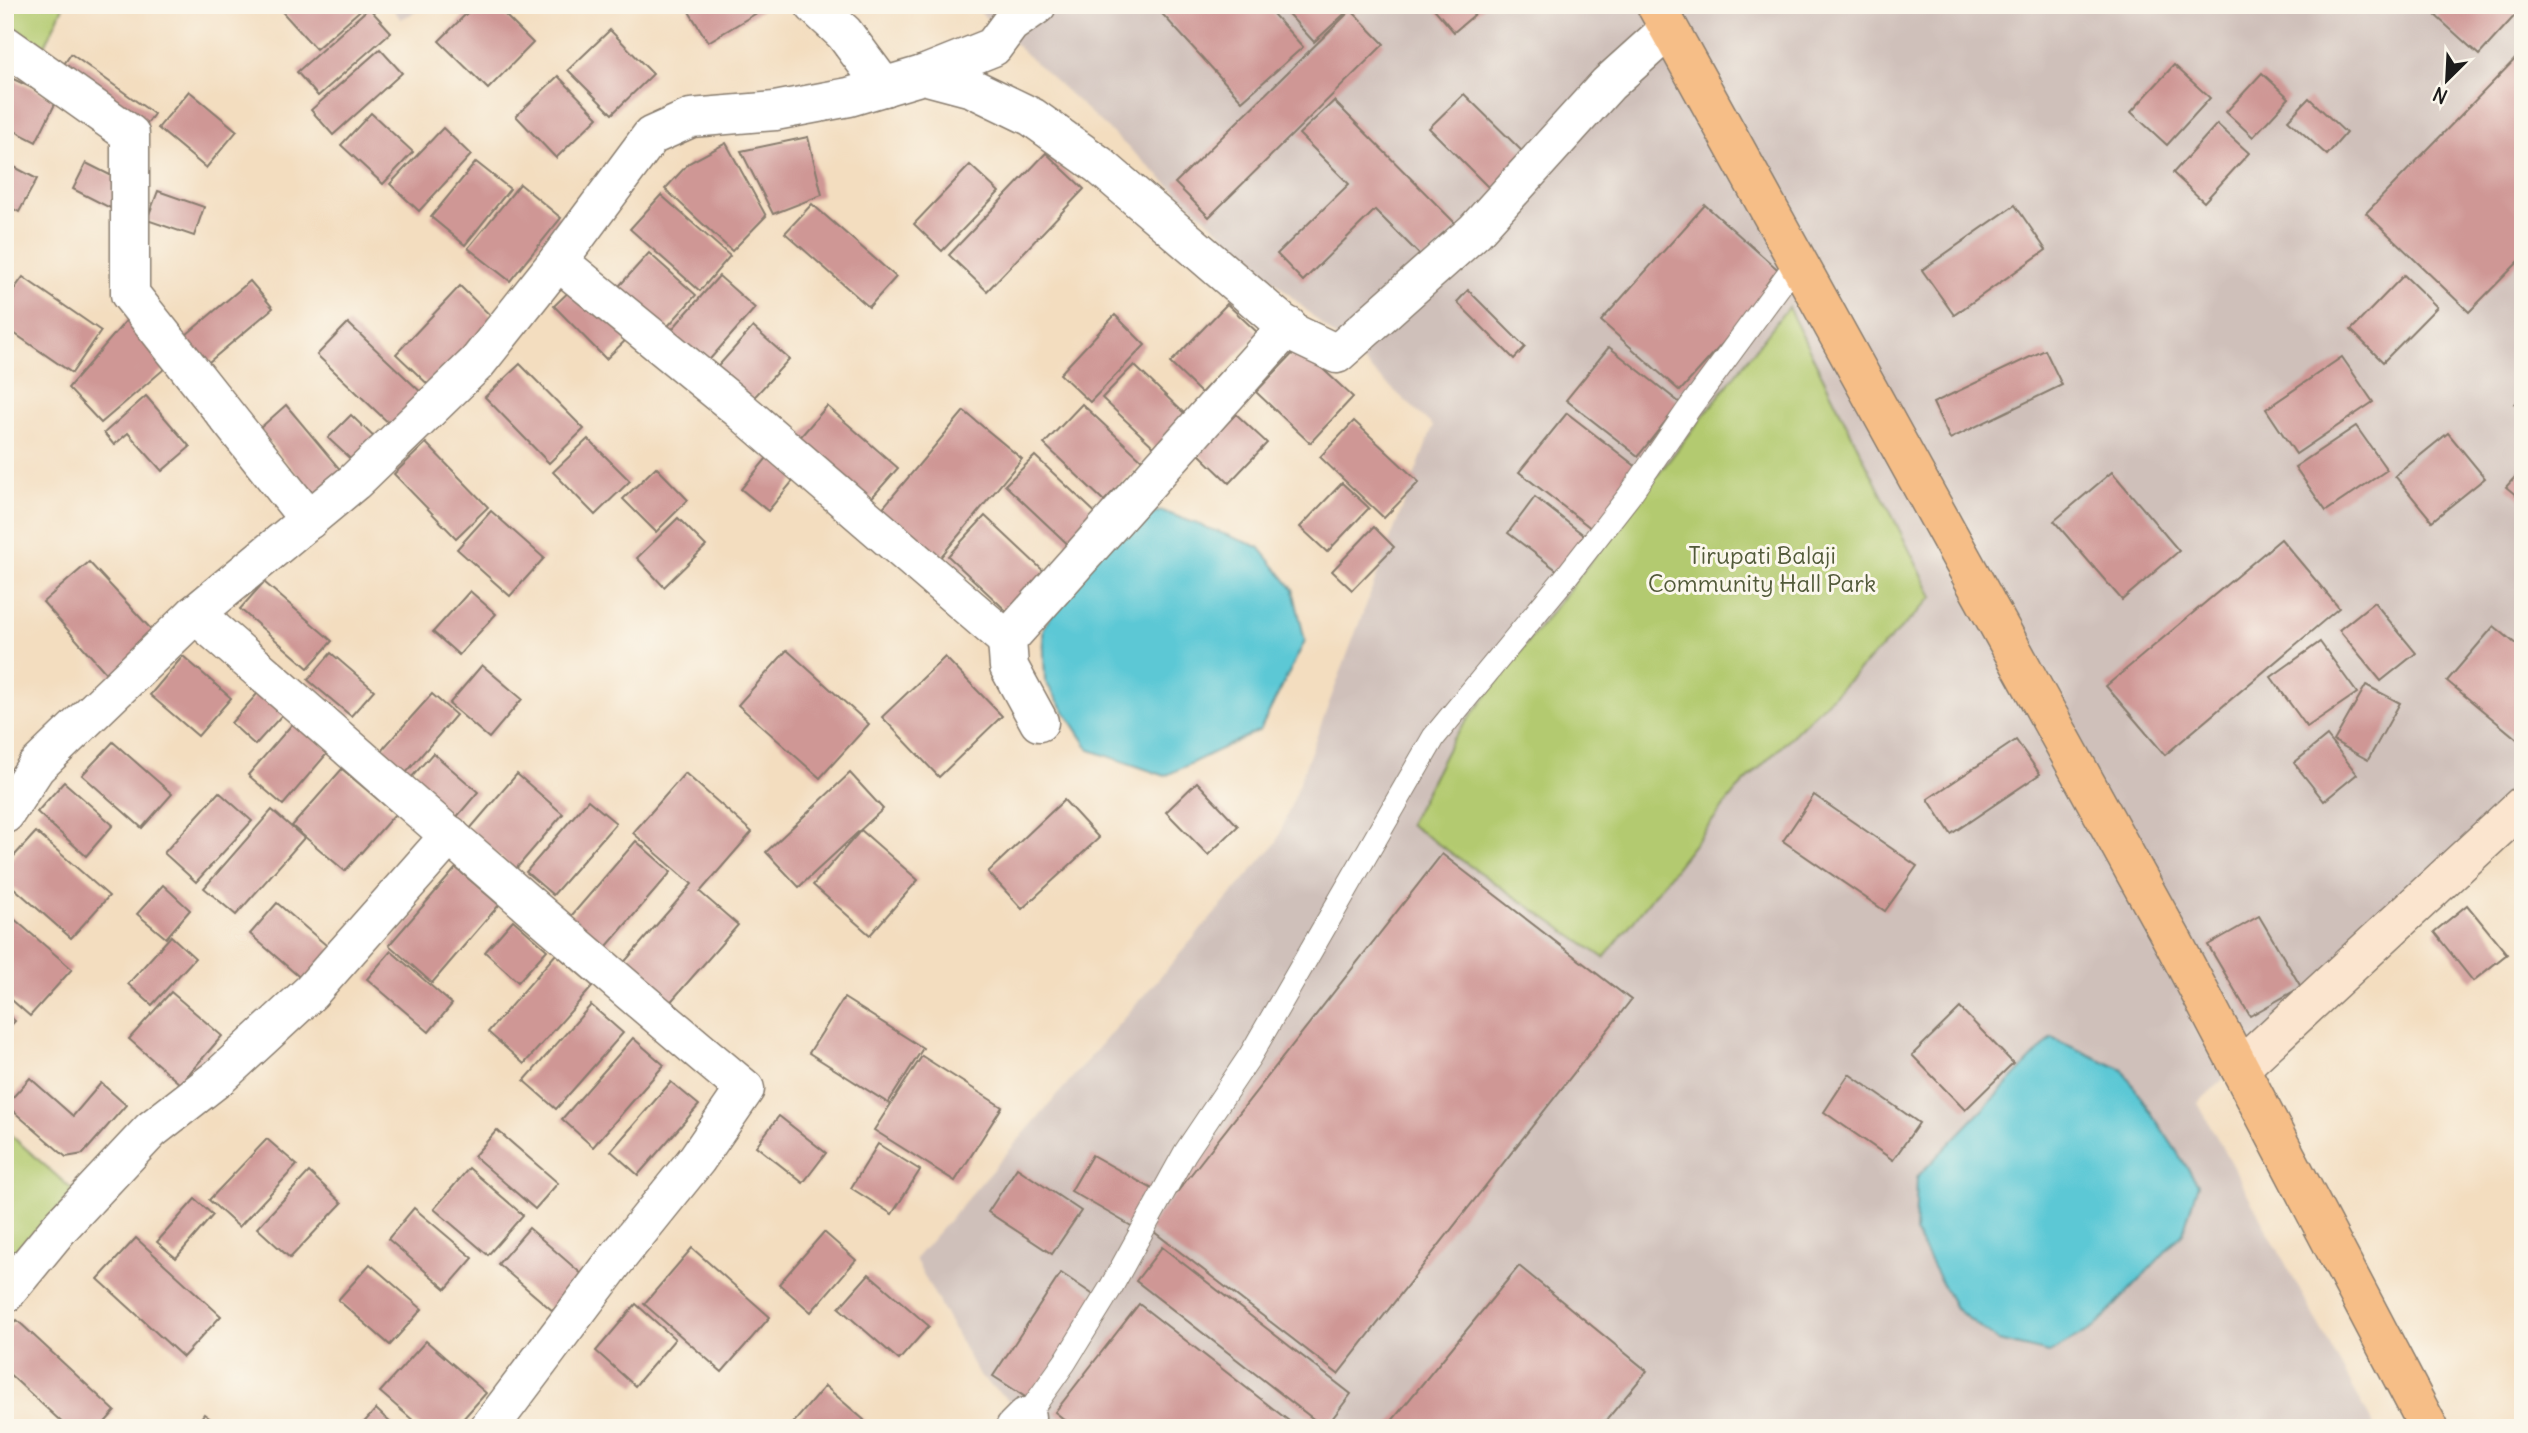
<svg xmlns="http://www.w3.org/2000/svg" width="2528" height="1433" viewBox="0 0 2528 1433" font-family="Delius,sans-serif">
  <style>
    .industrial { fill: #cfc0ba }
    .green { fill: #b3ca6f; stroke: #687346; stroke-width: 2 }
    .water { fill: #5cc8d5; stroke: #3c7278; stroke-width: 2 }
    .building { fill: #cf9795 }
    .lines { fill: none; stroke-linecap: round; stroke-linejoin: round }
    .lane-casing { stroke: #887c6e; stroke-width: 25 }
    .street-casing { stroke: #887c6e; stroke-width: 41 }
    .secondary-casing { stroke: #887c6e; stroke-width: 41 }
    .primary-casing { stroke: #887c6e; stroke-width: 41 }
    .lane { stroke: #fff; stroke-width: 23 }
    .street { stroke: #fff; stroke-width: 38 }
    .secondary { stroke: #fbe5cf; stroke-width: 38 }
    .primary { stroke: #f6be87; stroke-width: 38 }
    .labels { text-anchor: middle; stroke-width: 6; stroke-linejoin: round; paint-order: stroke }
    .park-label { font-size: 24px; fill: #515939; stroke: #fbf7ec }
  </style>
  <rect width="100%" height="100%" fill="#fbf7ec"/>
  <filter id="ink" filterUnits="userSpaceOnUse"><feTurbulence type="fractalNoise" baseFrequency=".0143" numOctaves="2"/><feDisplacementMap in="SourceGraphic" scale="14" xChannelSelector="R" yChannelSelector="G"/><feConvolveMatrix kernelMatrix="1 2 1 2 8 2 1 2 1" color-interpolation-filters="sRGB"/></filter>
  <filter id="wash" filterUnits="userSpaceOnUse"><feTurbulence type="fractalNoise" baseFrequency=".00686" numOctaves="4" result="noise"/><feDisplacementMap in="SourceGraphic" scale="28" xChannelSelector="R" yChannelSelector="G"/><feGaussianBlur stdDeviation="1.57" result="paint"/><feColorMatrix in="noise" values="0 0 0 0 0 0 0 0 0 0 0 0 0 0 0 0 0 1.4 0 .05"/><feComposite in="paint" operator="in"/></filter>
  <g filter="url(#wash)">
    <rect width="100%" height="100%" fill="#f3ddbf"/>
    <g class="industrial">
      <polygon points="389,5 430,5 401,19"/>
      <polygon points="972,5 2523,5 2523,795 2198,1103 2375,1428 1042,1428 979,1376 915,1259 1277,842 1433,426"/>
    </g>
    <g class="green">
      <polygon points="5,5 64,5 31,76 5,60"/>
      <polygon points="1788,307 1933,597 1736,791 1604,958 1409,824 1452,740"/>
      <polygon points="5,1130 75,1192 5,1264"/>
    </g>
    <g class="water">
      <polygon points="1162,511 1259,547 1293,589 1305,641 1260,730 1165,776 1090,750 1045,681 1043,629 1108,523"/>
      <polygon points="2052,1038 2123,1070 2198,1184 2183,1233 2095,1327 2049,1353 1998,1341 1955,1308 1915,1233 1917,1177"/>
    </g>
    <g id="blocks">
      <g class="building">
        <polygon points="276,5 366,5 316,49"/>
        <polygon points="475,5 495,5 533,43 488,89 439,41"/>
        <polygon points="697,5 770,5 708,42 688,10"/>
        <polygon points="1154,5 1265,5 1303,47 1242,101"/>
        <polygon points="1280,5 1354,5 1314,42"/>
        <polygon points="1431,5 1486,5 1454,32"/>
        <polygon points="2446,5 2513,5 2519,11 2479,55 2436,16"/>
        <polygon points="369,8 391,32 318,96 297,72"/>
        <polygon points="1351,10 1384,44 1209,217 1175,183"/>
        <polygon points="610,30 653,74 612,114 568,70"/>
        <polygon points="380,49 402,73 333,135 311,110"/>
        <polygon points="2523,51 2523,257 2469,312 2366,213"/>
        <polygon points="71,54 154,114 133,143 51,83"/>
        <polygon points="2174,65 2210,98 2167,145 2131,112"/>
        <polygon points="2262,73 2289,98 2253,137 2226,112"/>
        <polygon points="5,75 57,100 36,142 5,126"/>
        <polygon points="558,76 598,117 556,158 516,116"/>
        <polygon points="189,91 237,131 206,168 158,128"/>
        <polygon points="1464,94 1528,157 1493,192 1429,128"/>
        <polygon points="2309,98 2346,133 2327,155 2288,120"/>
        <polygon points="1334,101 1458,226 1424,259 1375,210 1303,281 1277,254 1349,184 1299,134"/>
        <polygon points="371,113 413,152 383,184 341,145"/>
        <polygon points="2217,124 2249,153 2204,202 2173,173"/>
        <polygon points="443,128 471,155 419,211 390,184"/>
        <polygon points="808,137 822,195 773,214 741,151"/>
        <polygon points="726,143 766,216 732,251 665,189 689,163"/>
        <polygon points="1046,153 1084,189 987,291 949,255"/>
        <polygon points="5,162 37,179 19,212 5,204"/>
        <polygon points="476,162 510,189 465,245 431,217"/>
        <polygon points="86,163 134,187 122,214 73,189"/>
        <polygon points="970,165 999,192 942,251 914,224"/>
        <polygon points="520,184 561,218 510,281 468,248"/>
        <polygon points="158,191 204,207 194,236 147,220"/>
        <polygon points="661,195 730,256 700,291 630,229"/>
        <polygon points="812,204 896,277 869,307 785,233"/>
        <polygon points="1705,205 1784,275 1680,391 1601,321"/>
        <polygon points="2015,205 2046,250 1954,315 1922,270"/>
        <polygon points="5,214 13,218 5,232"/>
        <polygon points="649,253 696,295 660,335 612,294"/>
        <polygon points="2404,275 2437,307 2383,362 2351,330"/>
        <polygon points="719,276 755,308 703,367 667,335"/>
        <polygon points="23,277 101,331 72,373 5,327 5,302"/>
        <polygon points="250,281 273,308 203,367 180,340"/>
        <polygon points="577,284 629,337 606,359 554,306"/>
        <polygon points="460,286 500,325 436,392 396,354"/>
        <polygon points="1468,290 1525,347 1514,359 1457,302"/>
        <polygon points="1227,304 1258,333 1201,393 1170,363"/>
        <polygon points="1115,315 1145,345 1090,402 1060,374"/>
        <polygon points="130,316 170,364 101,423 68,388"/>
        <polygon points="348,323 425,396 394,428 317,355"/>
        <polygon points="753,327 789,359 748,404 713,372"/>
        <polygon points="1299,347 1353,397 1310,443 1256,392"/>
        <polygon points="1609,347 1680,403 1638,456 1566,400"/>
        <polygon points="2045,350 2062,385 1950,439 1933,403"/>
        <polygon points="2342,357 2373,402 2296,454 2266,409"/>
        <polygon points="520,364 584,429 549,463 485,397"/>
        <polygon points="1134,365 1187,416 1156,449 1102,398"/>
        <polygon points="2523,394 2523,410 2515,404"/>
        <polygon points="146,396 190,447 162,471 128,433 114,445 104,433"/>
        <polygon points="1082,404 1143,461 1104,501 1044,444"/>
        <polygon points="286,405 343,473 315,496 259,429"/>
        <polygon points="827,406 898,468 860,511 790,449"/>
        <polygon points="964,411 1022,459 934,565 875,517"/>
        <polygon points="1567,413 1643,472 1596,532 1519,472"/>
        <polygon points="1236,414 1267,443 1229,483 1198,453"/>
        <polygon points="351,415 380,443 358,466 328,438"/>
        <polygon points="1354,421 1419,482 1384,518 1320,457"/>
        <polygon points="2356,426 2387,470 2326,511 2295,467"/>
        <polygon points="2448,433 2485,478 2432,521 2395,476"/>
        <polygon points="588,439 630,481 595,515 553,472"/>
        <polygon points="426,443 488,507 456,538 394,474"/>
        <polygon points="771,453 798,475 768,511 741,489"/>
        <polygon points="1035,456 1103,520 1074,550 1005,485"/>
        <polygon points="656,467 688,500 656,532 623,499"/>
        <polygon points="2523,468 2523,501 2506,487"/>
        <polygon points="2112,472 2179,551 2122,600 2054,521"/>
        <polygon points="1342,483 1369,508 1327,552 1300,527"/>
        <polygon points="1535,497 1585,536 1558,571 1508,533"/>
        <polygon points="491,511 544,558 510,596 457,549"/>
        <polygon points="985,516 1052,579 1015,619 948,556"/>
        <polygon points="678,518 706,546 664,587 637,558"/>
        <polygon points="1374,527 1394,547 1352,590 1332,571"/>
        <polygon points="2281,539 2339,608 2165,755 2106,686"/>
        <polygon points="89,562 161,640 114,682 43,602"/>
        <polygon points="264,582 332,641 308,668 240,609"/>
        <polygon points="470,591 496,614 459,655 433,632"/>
        <polygon points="2374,602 2416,653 2381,681 2339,630"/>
        <polygon points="2494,626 2523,650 2523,744 2447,681"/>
        <polygon points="2320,642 2357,693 2307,727 2271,677"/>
        <polygon points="787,650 869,724 820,778 738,705"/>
        <polygon points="331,653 374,690 351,716 308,680"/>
        <polygon points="183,656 231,698 198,736 150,695"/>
        <polygon points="945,657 1002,716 939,777 882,717"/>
        <polygon points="482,665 522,699 489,738 449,704"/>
        <polygon points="266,684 291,705 255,745 231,723"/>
        <polygon points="2366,685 2400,703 2368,760 2334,741"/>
        <polygon points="432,694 456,715 406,773 381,751"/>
        <polygon points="295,721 330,750 283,805 248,775"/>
        <polygon points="2327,736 2357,774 2324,801 2294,763"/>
        <polygon points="2016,740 2040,774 1951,834 1928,799"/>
        <polygon points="113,742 172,794 142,828 82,775"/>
        <polygon points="433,753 478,792 455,819 410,779"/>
        <polygon points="342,769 395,814 345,871 292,826"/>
        <polygon points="685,773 752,832 700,892 738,925 667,1006 621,966 692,884 633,833"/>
        <polygon points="850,773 883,809 799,887 766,852"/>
        <polygon points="517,774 563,814 515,870 469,830"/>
        <polygon points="64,782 113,825 86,856 37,812"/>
        <polygon points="1197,782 1238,826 1208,855 1166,812"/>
        <polygon points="219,792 252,821 196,882 164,853"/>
        <polygon points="1814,795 1917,866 1885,911 1783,841"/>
        <polygon points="588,800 616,823 553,895 526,872"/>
        <polygon points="1064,800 1099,838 1022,909 988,872"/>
        <polygon points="272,810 304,838 236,915 204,888"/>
        <polygon points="861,830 918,880 870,935 813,885"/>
        <polygon points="36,832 109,896 71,938 5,880 5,866"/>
        <polygon points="636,841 671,872 594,961 559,930"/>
        <polygon points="1442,854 1631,1000 1338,1374 1149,1228"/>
        <polygon points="456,868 499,905 432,983 389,945"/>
        <polygon points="163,885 190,910 166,938 137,914"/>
        <polygon points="277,903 340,957 312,988 250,934"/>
        <polygon points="2467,905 2507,954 2473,981 2434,932"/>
        <polygon points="5,911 72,969 30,1016 5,994"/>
        <polygon points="2259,916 2301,987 2250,1016 2208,945"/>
        <polygon points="513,920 547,950 518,982 485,952"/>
        <polygon points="171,936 195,958 152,1005 128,984"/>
        <polygon points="391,951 452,1004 429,1032 367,979"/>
        <polygon points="556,954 593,986 524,1064 488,1032"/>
        <polygon points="171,992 222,1036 180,1084 129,1039"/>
        <polygon points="844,998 923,1048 888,1103 809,1053"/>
        <polygon points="591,1005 623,1033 556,1109 524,1081"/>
        <polygon points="1960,1008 2013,1063 1965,1110 1912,1055"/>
        <polygon points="5,1012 15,1021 5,1032"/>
        <polygon points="633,1038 664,1065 593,1147 562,1119"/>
        <polygon points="922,1056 1002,1107 955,1181 874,1130"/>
        <polygon points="1849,1074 1919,1123 1893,1160 1824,1112"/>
        <polygon points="30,1078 73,1116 101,1083 126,1105 83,1154 66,1157 6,1105"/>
        <polygon points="671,1082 699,1105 638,1175 611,1151"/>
        <polygon points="779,1116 826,1153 803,1183 756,1146"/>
        <polygon points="497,1130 558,1183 535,1209 474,1156"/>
        <polygon points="267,1139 297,1165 239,1227 209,1200"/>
        <polygon points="878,1144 920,1170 892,1214 851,1188"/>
        <polygon points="1092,1155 1154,1190 1133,1227 1071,1191"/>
        <polygon points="469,1168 523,1215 488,1255 434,1209"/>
        <polygon points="1017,1168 1081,1211 1052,1254 988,1212"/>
        <polygon points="309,1172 342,1203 290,1258 257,1228"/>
        <polygon points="195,1199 213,1215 176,1258 157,1242"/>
        <polygon points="414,1208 473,1258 446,1289 388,1239"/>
        <polygon points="529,1228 584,1276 553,1311 498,1264"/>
        <polygon points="824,1232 856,1260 811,1312 779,1284"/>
        <polygon points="136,1238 221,1316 183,1357 98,1279"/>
        <polygon points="1162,1247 1351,1394 1325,1428 1136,1281"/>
        <polygon points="692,1248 770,1317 722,1372 644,1304"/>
        <polygon points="370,1264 422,1309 390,1345 338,1300"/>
        <polygon points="1519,1266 1647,1371 1600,1428 1386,1428"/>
        <polygon points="1061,1273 1098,1298 1030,1400 993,1376"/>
        <polygon points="869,1274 929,1326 899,1360 839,1308"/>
        <polygon points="636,1304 675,1339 635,1386 596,1351"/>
        <polygon points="1139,1304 1298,1428 1075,1428 1055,1412"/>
        <polygon points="17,1320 115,1411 100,1428 68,1428 5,1370 5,1332"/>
        <polygon points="426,1341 486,1393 455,1428 422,1428 380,1392"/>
        <polygon points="825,1386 864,1420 858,1428 789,1428"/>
        <polygon points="376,1409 396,1428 359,1428"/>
        <polygon points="204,1414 223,1428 194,1428"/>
      </g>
    </g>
  </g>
  <g filter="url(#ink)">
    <use href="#blocks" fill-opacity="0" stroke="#887c6e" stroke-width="2"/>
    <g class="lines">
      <g class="lane-casing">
        <polyline id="lane" points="1026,1417 1065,1362 1110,1289 1185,1153 1250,1056 1434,737 1565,578 1629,496 1688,410 1797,262"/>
      </g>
      <g class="street-casing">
        <g id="street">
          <polyline points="814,5 844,33 884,87"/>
          <polyline points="5,45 130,134 130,294 309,520"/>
          <polyline points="923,75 993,47 1010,24 1037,5"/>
          <polyline points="558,261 738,408 1007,640"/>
          <path d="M195,614C378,772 559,934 745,1089L697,1159L614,1262L489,1428"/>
          <polyline points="1039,722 1009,667 1007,640 1288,326"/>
          <polyline points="5,814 36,767 195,614 354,482 477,363 558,261 651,136 691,118 775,111 849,97 923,75 972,88 1032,117 1099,165 1295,334 1337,354 1475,231 1608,84 1669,29"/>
          <polyline points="5,1294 61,1226 151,1130 219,1077 311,992 450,835"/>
          <polyline points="1015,1428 1026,1417"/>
        </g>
      </g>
      <g class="secondary-casing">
        <polyline id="secondary" points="2240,1068 2523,805"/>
      </g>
      <g class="primary-casing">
        <polyline id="primary" points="1656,5 2174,943 2429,1428"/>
      </g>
      <use href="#lane" class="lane"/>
      <use href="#street" class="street"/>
      <use href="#secondary" class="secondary"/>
      <use href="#primary" class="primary"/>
    </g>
  </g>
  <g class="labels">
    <g class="park-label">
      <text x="1762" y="564">Tirupati Balaji<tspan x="1762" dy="28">Community Hall Park</tspan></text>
    </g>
  </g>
  <rect width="2528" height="1433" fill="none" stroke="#fbf7ec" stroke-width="28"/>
  <g transform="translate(2447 80) rotate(204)" stroke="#fbf7ec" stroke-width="5" paint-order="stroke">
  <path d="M0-5L12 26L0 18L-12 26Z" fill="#1c1c1c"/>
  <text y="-10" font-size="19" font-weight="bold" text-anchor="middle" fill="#1c1c1c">N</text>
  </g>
</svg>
